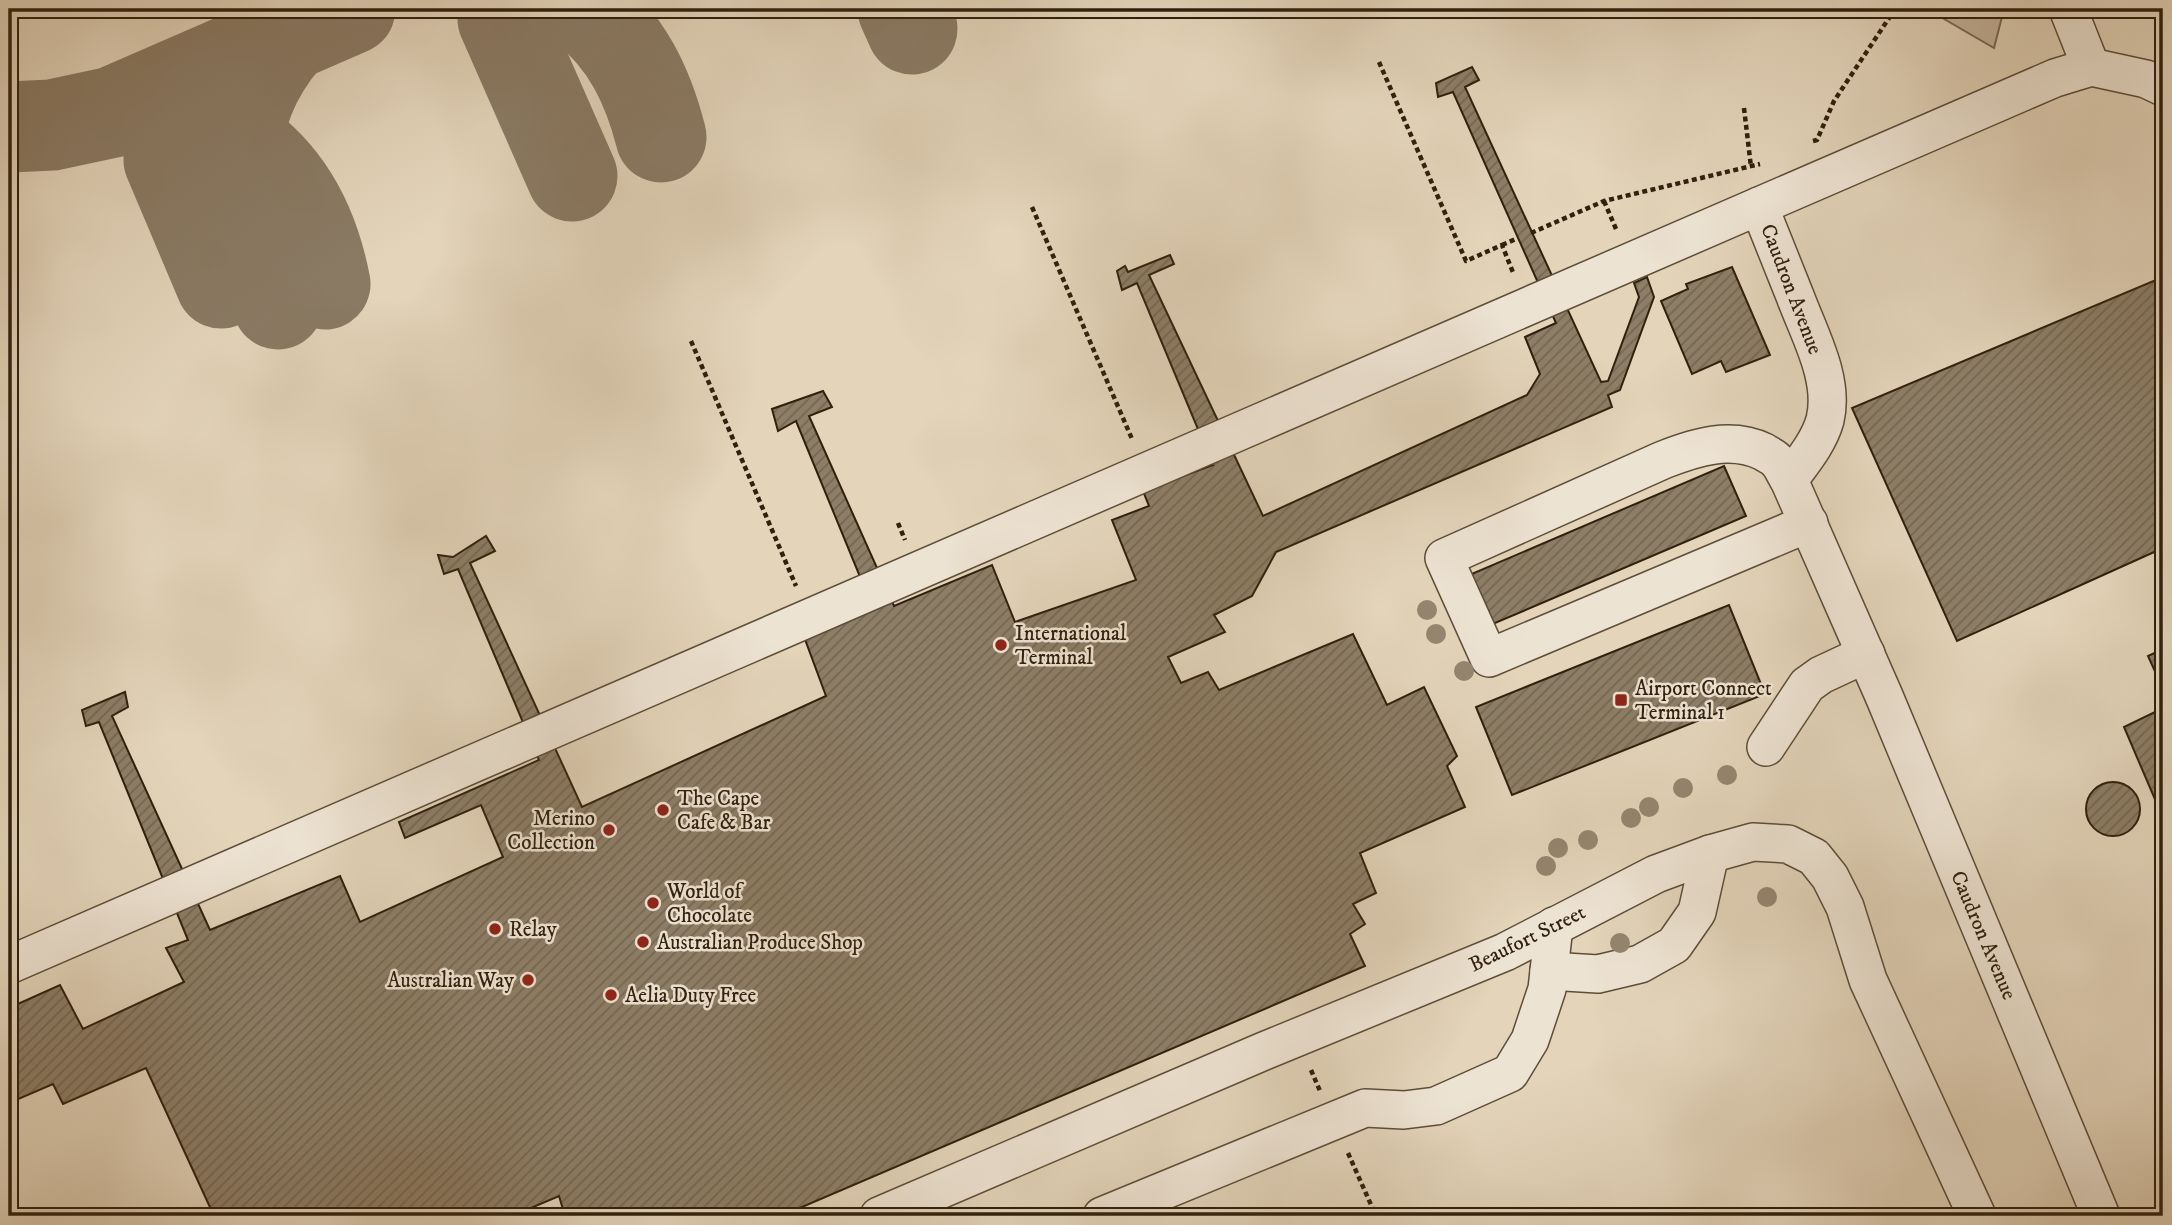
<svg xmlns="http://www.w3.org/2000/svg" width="2172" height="1225" viewBox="0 0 2172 1225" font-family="'IM FELL DW Pica',serif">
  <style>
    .grass { fill: #c5b59d; stroke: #7a6a56; stroke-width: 2 }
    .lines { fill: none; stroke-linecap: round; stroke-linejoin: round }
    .taxiway { stroke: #8a7a64; stroke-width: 91 }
    .building { fill: url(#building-hatch); stroke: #30200e; stroke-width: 2 }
    .minor-casing { stroke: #5d4d39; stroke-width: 40 }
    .path { stroke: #30200e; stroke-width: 4.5; stroke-dasharray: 5 3.5; stroke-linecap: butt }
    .minor { stroke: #ede3d2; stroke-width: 37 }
    .tree { fill: #95856f }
    .poi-dot { fill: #8f2418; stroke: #ede3d2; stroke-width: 2.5 }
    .labels { text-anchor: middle; stroke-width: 5; stroke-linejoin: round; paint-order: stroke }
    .street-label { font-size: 21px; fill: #30200e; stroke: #ede3d2 }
    .poi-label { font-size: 21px; fill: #30200e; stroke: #ede3d2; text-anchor: start }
  </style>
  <defs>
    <pattern id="building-hatch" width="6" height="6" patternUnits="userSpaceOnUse" patternTransform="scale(1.75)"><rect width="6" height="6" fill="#8d7e67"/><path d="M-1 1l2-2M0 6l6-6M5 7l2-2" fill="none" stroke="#746753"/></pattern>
  </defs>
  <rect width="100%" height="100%" fill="#e3d4ba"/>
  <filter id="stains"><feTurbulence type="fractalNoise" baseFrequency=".00286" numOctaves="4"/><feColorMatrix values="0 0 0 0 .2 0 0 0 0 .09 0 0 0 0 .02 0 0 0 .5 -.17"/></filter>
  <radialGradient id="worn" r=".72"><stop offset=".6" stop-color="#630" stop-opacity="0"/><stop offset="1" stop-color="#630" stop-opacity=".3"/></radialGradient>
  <polygon class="grass" points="1927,9 2004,9 1994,48"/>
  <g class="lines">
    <g class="taxiway">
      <polyline points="503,9 503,19 572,176"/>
      <path d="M586,9C627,42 648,86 661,137"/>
      <polyline points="903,9 912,29"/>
      <polyline points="204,73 181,95 175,109 169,129 169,160 221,283"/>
      <polyline points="9,127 52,125 113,112 350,9"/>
      <path d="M231,136C286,170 313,222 325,284"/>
      <path d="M278,304C224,218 216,118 287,37"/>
    </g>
  </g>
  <g class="building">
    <polygon points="1472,67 1479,80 1465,87 1601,382 1608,381 1639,297 1634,283 1647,277 1654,297 1620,390 1608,395 1612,407 1276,552 1252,596 1214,615 1225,632 1168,657 1181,683 1208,672 1219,690 1353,634 1387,705 1424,687 1457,756 1447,766 1465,807 1360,853 1376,893 1353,904 1365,924 1350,934 1365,966 781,1216 565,1216 559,1196 512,1216 214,1216 146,1068 63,1104 53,1084 9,1103 9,1008 60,985 83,1029 184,982 166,948 188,940 99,722 86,726 82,710 125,692 128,707 112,716 210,930 340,876 360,922 503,857 481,805 405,838 399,822 539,760 458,569 444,574 438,555 453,557 486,536 495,551 470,563 582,807 826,696 803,634 870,601 796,421 778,431 772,409 823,391 832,407 809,416 894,606 992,565 1015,622 1136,580 1112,520 1149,506 1143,491 1213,465 1137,283 1122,290 1117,271 1125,266 1128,272 1170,255 1174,264 1149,275 1263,516 1527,395 1540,374 1525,337 1556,323 1453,92 1438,97 1436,83"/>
    <polygon points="1732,267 1770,355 1726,372 1721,361 1692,374 1661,301 1688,289 1686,284"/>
    <polygon points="2163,277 2163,548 1957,641 1852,408"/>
    <polygon points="1724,466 1746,516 1488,626 1467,576"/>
    <polygon points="1729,605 1765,694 1512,795 1476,707"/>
    <polygon points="2163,649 2163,689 2148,656"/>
    <polygon points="2163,708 2163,818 2124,727"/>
    <circle cx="2113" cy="809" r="27"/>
  </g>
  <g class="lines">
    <g class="minor-casing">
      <g id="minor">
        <polyline points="2068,9 2091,67"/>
        <path d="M1789,480C1785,474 1782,466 1777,461C1774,457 1768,455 1764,452C1731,436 1696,447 1663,460L1444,558L1489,658L1809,523"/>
        <polyline points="1766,747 1807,685 1821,675 1866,654"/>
        <polyline points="9,965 1759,206"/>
        <polyline points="1549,971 1598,974 1640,964 1674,945 1697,912 1710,854"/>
        <polyline points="879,1216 1264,1051 1505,952 1656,874 1710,854 1753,842 1788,844 1814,857 1830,877 1845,907 1868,980 1977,1216"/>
        <polyline points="1102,1216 1365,1108 1404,1110 1436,1106 1510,1073 1530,1040 1547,989 1554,926"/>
        <path d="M2101,1216L1884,696L1789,480C1802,462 1819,442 1825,420C1835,379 1809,334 1795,296C1783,266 1771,236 1759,206L2055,78L2091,67L2146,79L2163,87"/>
      </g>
    </g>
    <g class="path">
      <polyline points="1379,62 1466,261 1502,245 1514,275"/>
      <polyline points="1744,108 1751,167"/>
      <polyline points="1813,141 1817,140 1834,101 1895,9"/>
      <polyline points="1604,201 1616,229"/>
      <polyline points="1032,207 1132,439"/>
      <polyline points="1531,233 1604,201 1760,164"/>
      <polyline points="1502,245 1518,238"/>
      <polyline points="691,341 796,586"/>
      <polyline points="898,523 905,540"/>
      <polyline points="1311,1070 1320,1091"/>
      <polyline points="1348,1153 1376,1216"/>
    </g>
    <use href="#minor" class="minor"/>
  </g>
  <g class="tree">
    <circle cx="1427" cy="610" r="10"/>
    <circle cx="1436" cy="634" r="10"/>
    <circle cx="1464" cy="671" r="10"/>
    <circle cx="1727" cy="775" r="10"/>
    <circle cx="1683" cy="788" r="10"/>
    <circle cx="1649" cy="807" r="10"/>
    <circle cx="1631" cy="818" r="10"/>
    <circle cx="1588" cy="840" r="10"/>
    <circle cx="1558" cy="848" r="10"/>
    <circle cx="1546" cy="866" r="10"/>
    <circle cx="1767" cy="897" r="10"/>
    <circle cx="1620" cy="943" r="10"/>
  </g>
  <g class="poi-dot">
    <circle cx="1001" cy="645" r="7"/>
    <rect x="1614" y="693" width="14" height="14" rx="3.5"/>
    <circle cx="663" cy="810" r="7"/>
    <circle cx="609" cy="830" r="7"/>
    <circle cx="653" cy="903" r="7"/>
    <circle cx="495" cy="929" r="7"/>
    <circle cx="643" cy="942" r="7"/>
    <circle cx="528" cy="980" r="7"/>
    <circle cx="611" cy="995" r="7"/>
  </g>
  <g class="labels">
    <g class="street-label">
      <text transform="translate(1792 289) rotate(69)" y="7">Caudron Avenue</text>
      <text transform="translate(1984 935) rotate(67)" y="7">Caudron Avenue</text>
      <text transform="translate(1527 938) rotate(-26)" y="7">Beaufort Street</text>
    </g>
    <g class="poi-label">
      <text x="1015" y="640">International<tspan x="1015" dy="24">Terminal</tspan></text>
      <text x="1635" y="695">Airport Connect<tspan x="1635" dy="24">Terminal 1</tspan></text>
      <text x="677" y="805">The Cape<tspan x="677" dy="24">Cafe &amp; Bar</tspan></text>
      <text x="595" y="825" text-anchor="end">Merino<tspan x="595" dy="24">Collection</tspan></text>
      <text x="667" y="898">World of<tspan x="667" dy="24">Chocolate</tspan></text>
      <text x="509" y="936">Relay</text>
      <text x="657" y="949">Australian Produce Shop</text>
      <text x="514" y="987" text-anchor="end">Australian Way</text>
      <text x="625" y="1002">Aelia Duty Free</text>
    </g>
  </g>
  <rect width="2172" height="1225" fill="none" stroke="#e3d4ba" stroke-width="35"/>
  <rect x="10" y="10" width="2151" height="1204" fill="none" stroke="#30200e" stroke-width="3.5"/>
  <rect x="18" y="18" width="2137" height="1190" fill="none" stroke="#30200e" stroke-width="2"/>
  <rect width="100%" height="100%" filter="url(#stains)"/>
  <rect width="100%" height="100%" fill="url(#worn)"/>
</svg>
